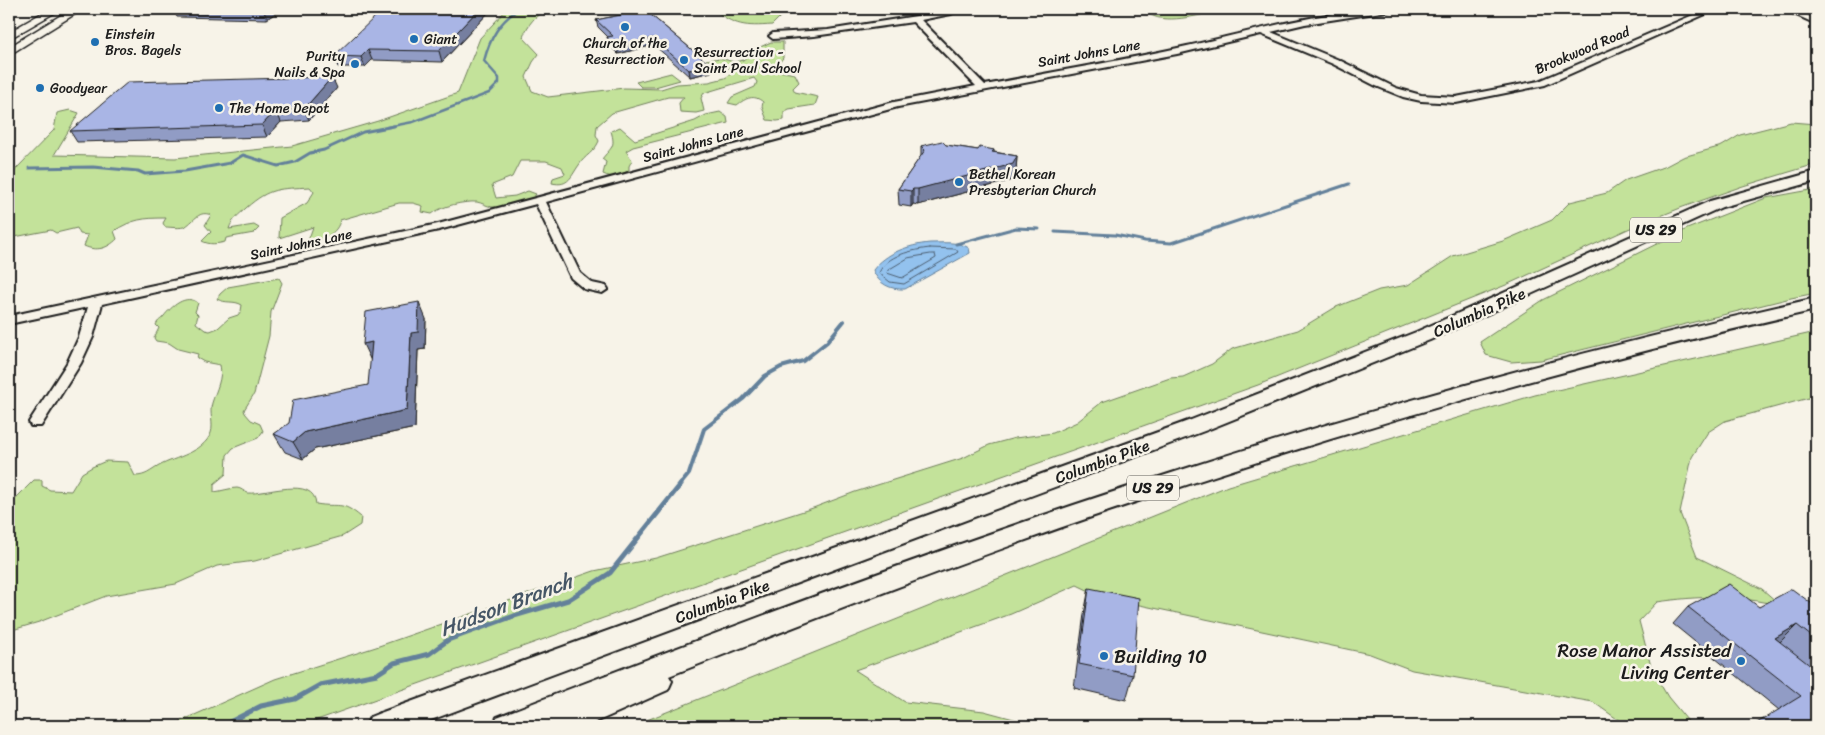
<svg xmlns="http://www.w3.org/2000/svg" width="1825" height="735" viewBox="0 0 1825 735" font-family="Sriracha,sans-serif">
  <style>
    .green { fill: #c3e29a; stroke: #707f5b }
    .water { fill: #93c2ee; stroke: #63809a }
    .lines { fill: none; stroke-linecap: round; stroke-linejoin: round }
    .shore { stroke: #4c5e70; stroke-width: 1 }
    .stream-far3 { stroke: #63809a; stroke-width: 2.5 }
    .stream-far2 { stroke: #63809a; stroke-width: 3 }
    .stream-far1 { stroke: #63809a; stroke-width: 4 }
    .stream { stroke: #63809a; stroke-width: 5 }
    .minor-casing { stroke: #1c1c1c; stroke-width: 4 }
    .major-casing { stroke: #1c1c1c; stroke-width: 3 }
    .highway-casing { stroke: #1c1c1c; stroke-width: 4 }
    .minor { fill: #f7f3e8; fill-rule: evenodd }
    .major { fill: #f7f3e8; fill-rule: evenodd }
    .highway { fill: #f7f3e8; fill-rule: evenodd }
    .wall { fill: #919cc5; stroke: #1c1c1c }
    .shaded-wall { fill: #767fa0; stroke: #1c1c1c }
    .building { fill: #a9b5e5; stroke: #1c1c1c }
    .poi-dot { fill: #1f6fb2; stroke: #f7f3e8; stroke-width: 2 }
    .labels { text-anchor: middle; stroke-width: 5; stroke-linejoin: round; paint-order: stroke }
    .far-poi-label { font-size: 14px; fill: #1c1c1c; stroke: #f7f3e8; text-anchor: start }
    .far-street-label { font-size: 14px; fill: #1c1c1c; stroke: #f7f3e8 }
    .shield { fill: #f7f3e8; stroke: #5e5c59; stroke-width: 1 }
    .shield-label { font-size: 15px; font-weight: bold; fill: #1c1c1c }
    .street-label { font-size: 16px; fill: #1c1c1c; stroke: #f7f3e8 }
    .near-poi-label { font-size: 19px; fill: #1c1c1c; stroke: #f7f3e8; text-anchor: end }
    .near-water-label { font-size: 21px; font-style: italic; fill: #465666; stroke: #f7f3e8 }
  </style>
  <rect width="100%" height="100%" fill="#f7f3e8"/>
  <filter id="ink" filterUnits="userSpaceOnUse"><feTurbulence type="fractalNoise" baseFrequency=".02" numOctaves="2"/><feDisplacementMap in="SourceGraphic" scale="10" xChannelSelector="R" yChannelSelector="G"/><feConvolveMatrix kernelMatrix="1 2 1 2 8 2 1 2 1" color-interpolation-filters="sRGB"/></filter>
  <g filter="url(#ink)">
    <g class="green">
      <path d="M507,9H547C535,16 528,24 523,37L539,54L533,62L526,77L532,91L548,97L624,88L661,89L677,84L709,82L725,78L734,72L732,68H721L706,60L720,58L734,62L743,60L756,49L771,42H783V58L773,70L795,74L799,82L793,88L795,92L818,97L815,105L789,109L784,112V120L777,121L767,120L762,107L763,102C754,94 746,98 737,105L728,103L732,97L755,87L757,82L754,78L704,93L701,98L704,111L696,113L680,112L679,103L684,97H668L612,113L597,126L596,135L599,141C594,153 585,155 579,165C571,176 569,187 552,183L553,178L565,174L562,167L546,161H520L512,177L492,185L496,198L515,196L528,191L536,194L531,201C519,204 505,208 492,207C487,206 482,203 477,202C465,201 441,206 432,214L422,212L423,206L413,203H399L340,220C338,233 322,242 308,241L313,227L279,238L280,218L307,203L314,192L310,187C279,189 270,187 246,208C239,215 232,219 229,229L254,225L259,228L254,233L226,238L225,242C217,244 209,245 202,241L211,232L205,225L211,215C199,210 195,220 186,226C181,229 171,227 165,227L163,223L166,218C143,218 133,219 114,231L117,239C108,248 97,252 84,246L88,235L80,234L77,228L56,233L51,230L9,238V183L16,169L54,130L57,113L70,110L79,113L54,155L175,158L292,146L378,121L458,93L480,38Z"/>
      <path d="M713,9H776L781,16L772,25C746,27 734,26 713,9Z"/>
      <path d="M1144,9H1218L1214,12C1195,16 1157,27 1144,9Z"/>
      <polygon points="671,73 680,80 655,87 641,87 636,82"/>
      <path d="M720,112L727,117L728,123L633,147L626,151L632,160L629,166V170C620,176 613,179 603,174L606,162L602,159C611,147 616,148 611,131L620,127L635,140L695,121L706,115Z"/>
      <polygon points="1791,122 1816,124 1816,164 1743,186 1683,207 1628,229 1506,285 1258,385 300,726 170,726 275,679 376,647 594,571 656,558 813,508 855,492 963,458 989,445 1015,438 1053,433 1077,422 1102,402 1170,378 1183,377 1212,364 1232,349 1298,330 1336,307 1379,290 1408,285 1453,256 1503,241 1552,220 1570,202 1607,193 1626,180 1666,166 1683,157 1722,146 1740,135"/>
      <polygon points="1816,189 1816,293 1791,298 1541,360 1511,362 1486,355 1480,342 1543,300 1687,229 1766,198"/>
      <path d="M279,278L282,283L271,312L269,336L254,394L244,410L245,413L251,420L260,424L263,431L258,438L233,448L227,455L226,474L214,484V492C222,491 230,488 237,488C241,488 244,492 248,493C264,495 314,475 316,504C339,508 341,500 361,517L360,525L343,536L255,561L217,566L176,584L106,596L39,622L9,631V501L17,497L34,480H42V486L50,490L71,491L82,473L92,467L106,461L128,462L135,476C146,476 150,471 159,466C175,457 203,453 211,433C214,424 209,413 212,403C216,390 223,378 220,365L204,362L197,358L198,354L178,349L169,343L156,341L154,338L159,328L156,325C158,320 161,320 164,316C171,307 186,293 198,303L195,312L198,315L196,323L205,330L210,331L218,328L229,318L238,315L241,311L242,305C234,300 226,304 217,299L220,294L228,287Z"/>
      <path d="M1816,332V396L1725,421L1708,432L1692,457L1680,513L1697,557L1762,589L1777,602L1773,604C1731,595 1699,596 1657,602L1639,621L1652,670L1668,697L1692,726H1627L1593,702L1412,670L1370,654L1102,597L1077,585L1011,614L855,670L905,702L984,711L1025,722L1031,726H632L1228,486L1535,395Z"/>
    </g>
    <path class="water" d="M930,243C943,243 958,241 969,248L970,253L905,289C891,290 878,284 873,270C886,253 908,245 930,243Z"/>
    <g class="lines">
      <g class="shore">
        <path d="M930,248L956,249L958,252L904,284L890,282L879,273C886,255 913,250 930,248Z"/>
        <polygon points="931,254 935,254 936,258 902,278 887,273 888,270 908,258"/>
      </g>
      <path class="stream-far3" d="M387,127L413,122L489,93L499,83V78L484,61C490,38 499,22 519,9"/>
      <g class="stream-far2">
        <polyline points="29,168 93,167 138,171 145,174 185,171 230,163 243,155 278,166 295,162 310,153 324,150 363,132 394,126"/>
        <polyline points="1055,232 1115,235 1145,241 1171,243 1349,184"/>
        <polyline points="956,244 1016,228 1039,229"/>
      </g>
      <polyline class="stream-far1" points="680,485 689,474 704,429 743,399 765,376 781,367 803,361 827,342 844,321"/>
      <polyline class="stream" points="222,726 261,706 295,699 320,685 377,674 394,663 429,654 448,640 514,616 568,600 610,573 681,484"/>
      <g class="minor-casing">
        <g id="minor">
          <path d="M950,9H961L951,14L921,20L985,85C1052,72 1120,61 1187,46C1251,32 1326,9 1392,9L1388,11L1305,24L1271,32L1339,60L1396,88L1421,95L1456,97L1539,81L1707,9H1717L1545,85L1456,103L1421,101L1403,97L1376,86L1333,64L1261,34L1177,54L898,107L546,202L580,273L592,283L606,286L608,289L602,293L584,289L571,278L536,204L439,230L102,304L93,337L81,363L41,426H31L29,422L67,363L79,337L88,307L9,324V316L438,224L894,102L976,86L913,22L814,36L773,39L769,36L773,33L828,30L929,14Z"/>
          <polygon points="1783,9 1793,9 1816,19 1816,24"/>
        </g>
      </g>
      <g class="major-casing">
        <g id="major">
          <polygon points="49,9 61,9 9,39 9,32"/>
          <polygon points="71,9 83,9 9,55 9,47"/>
        </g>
      </g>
      <g class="highway-casing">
        <g id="highway">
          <polygon points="1816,171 1816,181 1722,207 1430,340 1207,430 415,726 366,726 370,717 380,713 1191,420 1416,332 1710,201"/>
          <path d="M1816,298V310C1576,364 1339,432 1106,512C959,562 814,619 669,676L672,681L668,690L587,726H493L497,717C722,630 948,544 1178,471C1388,403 1600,346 1816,298Z"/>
        </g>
      </g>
      <use href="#minor" class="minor"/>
      <use href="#major" class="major"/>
      <use href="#highway" class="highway"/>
    </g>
    <g class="wall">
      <polygon points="173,9 281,9 267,19 177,17"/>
      <polygon points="645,10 710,65 711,72 690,77 654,45 618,54 608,44 607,37 608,37 598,27 596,20"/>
      <polygon points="488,13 442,62 372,60 365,67 338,67 334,56"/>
      <polygon points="337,88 309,120 281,122 267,137 77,142 70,131"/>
      <polygon points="946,145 978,150 994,150 994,152 1017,156 1016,171 1012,180 918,205 913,204 911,207 899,205 898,189 921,156 921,146"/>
      <polygon points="426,319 425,349 418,350 415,428 315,449 303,459 285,452 274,434 368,385"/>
      <polygon points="1089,588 1133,675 1126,700 1074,688 1084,614"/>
      <polygon points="1816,605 1816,726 1779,710 1673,624 1688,607 1759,607 1815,606"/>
    </g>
    <g class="shaded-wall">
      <polygon points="263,9 281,9 267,19"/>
      <polygon points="479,9 487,9 488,13 442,62 439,51"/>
      <polygon points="653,38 654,45 618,54 617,47"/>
      <polygon points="368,50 372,60 365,67 361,57"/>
      <polygon points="710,65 711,72 690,77 689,70"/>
      <polygon points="332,77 337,88 309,120 304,109"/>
      <polygon points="276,110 281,122 267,137 262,125"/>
      <polygon points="1017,156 1016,171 1012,180 918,205 918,189"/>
      <polygon points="913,189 913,204 911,207 911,191"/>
      <polygon points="419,302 426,319 425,349 418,350 415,428 315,449 303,459 293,442 305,432 407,410 411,333"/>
      <polygon points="372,342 371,361 363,344"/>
      <polygon points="1797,625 1780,642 1775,638"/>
    </g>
    <g class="building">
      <polygon points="389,9 479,9 439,51 368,50 361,57 334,56 377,15 382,15"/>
      <polygon points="645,10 710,65 689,70 653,38 617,47 607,37 613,36 596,20"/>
      <polygon points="332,77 304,109 276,110 262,125 70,131 128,82"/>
      <polygon points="942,141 946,145 978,150 980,147 994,150 992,152 1017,156 1013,164 918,189 913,189 911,191 898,189 925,150 921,146"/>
      <polygon points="419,302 418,332 411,333 407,410 305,432 293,442 274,434 289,423 293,400 368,385 372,342 363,344 366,312"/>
      <polygon points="1729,584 1759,607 1792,589 1815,606 1816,605 1816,640 1797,625 1775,638 1816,670 1816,726 1752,726 1801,696 1688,607"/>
      <polygon points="1089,588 1139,598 1133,675 1079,664"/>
    </g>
  </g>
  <g class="poi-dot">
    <circle cx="625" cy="27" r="5"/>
    <circle cx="414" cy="39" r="5"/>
    <circle cx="95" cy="42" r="5"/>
    <circle cx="684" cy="60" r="5"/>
    <circle cx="355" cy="64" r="5"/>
    <circle cx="40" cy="88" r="5"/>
    <circle cx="219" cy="108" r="5"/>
    <circle cx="959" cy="182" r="5"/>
    <circle cx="1104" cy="656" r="5"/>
    <circle cx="1741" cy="661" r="5"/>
  </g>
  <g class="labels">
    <g class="far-poi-label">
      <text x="105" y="39">Einstein<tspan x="105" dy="16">Bros. Bagels</tspan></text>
      <text x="424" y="44">Giant</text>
      <text x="625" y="48" text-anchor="middle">Church of the<tspan x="625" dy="16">Resurrection</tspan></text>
      <text x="694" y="57">Resurrection -<tspan x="694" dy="16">Saint Paul School</tspan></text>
      <text x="345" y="61" text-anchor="end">Purity<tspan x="345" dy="16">Nails &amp; Spa</tspan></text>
      <text x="50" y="93">Goodyear</text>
      <text x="229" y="113">The Home Depot</text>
      <text x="969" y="179">Bethel Korean<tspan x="969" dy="16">Presbyterian Church</tspan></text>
    </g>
    <g class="far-street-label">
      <text transform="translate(1582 50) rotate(-23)" y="5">Brookwood Road</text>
      <text transform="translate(1089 53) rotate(-10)" y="5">Saint Johns Lane</text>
      <text transform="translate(693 144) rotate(-15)" y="5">Saint Johns Lane</text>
      <text transform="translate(301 244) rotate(-12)" y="5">Saint Johns Lane</text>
    </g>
    <g class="shield">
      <rect x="1630" y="217.5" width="52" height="25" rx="4"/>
      <rect x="1127" y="475.5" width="52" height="25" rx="4"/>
    </g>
    <g class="shield-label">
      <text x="1656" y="235">US 29</text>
      <text x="1153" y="493">US 29</text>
    </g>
    <g class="street-label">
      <text transform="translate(1479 312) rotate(-24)" y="6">Columbia Pike</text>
      <text transform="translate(1102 461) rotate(-20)" y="6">Columbia Pike</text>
      <text transform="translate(722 601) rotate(-20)" y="6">Columbia Pike</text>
    </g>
    <g class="near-poi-label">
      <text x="1731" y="657">Rose Manor Assisted<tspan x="1731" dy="22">Living Center</tspan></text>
      <text x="1114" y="663" text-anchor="start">Building 10</text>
    </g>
    <g class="near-water-label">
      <text transform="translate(506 605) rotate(-21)" y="7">Hudson Branch</text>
    </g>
  </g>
  <rect width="1825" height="735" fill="none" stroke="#f7f3e8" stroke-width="30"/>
  <rect x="15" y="15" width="1795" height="705" fill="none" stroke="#1c1c1c" stroke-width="2" filter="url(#ink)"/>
</svg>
